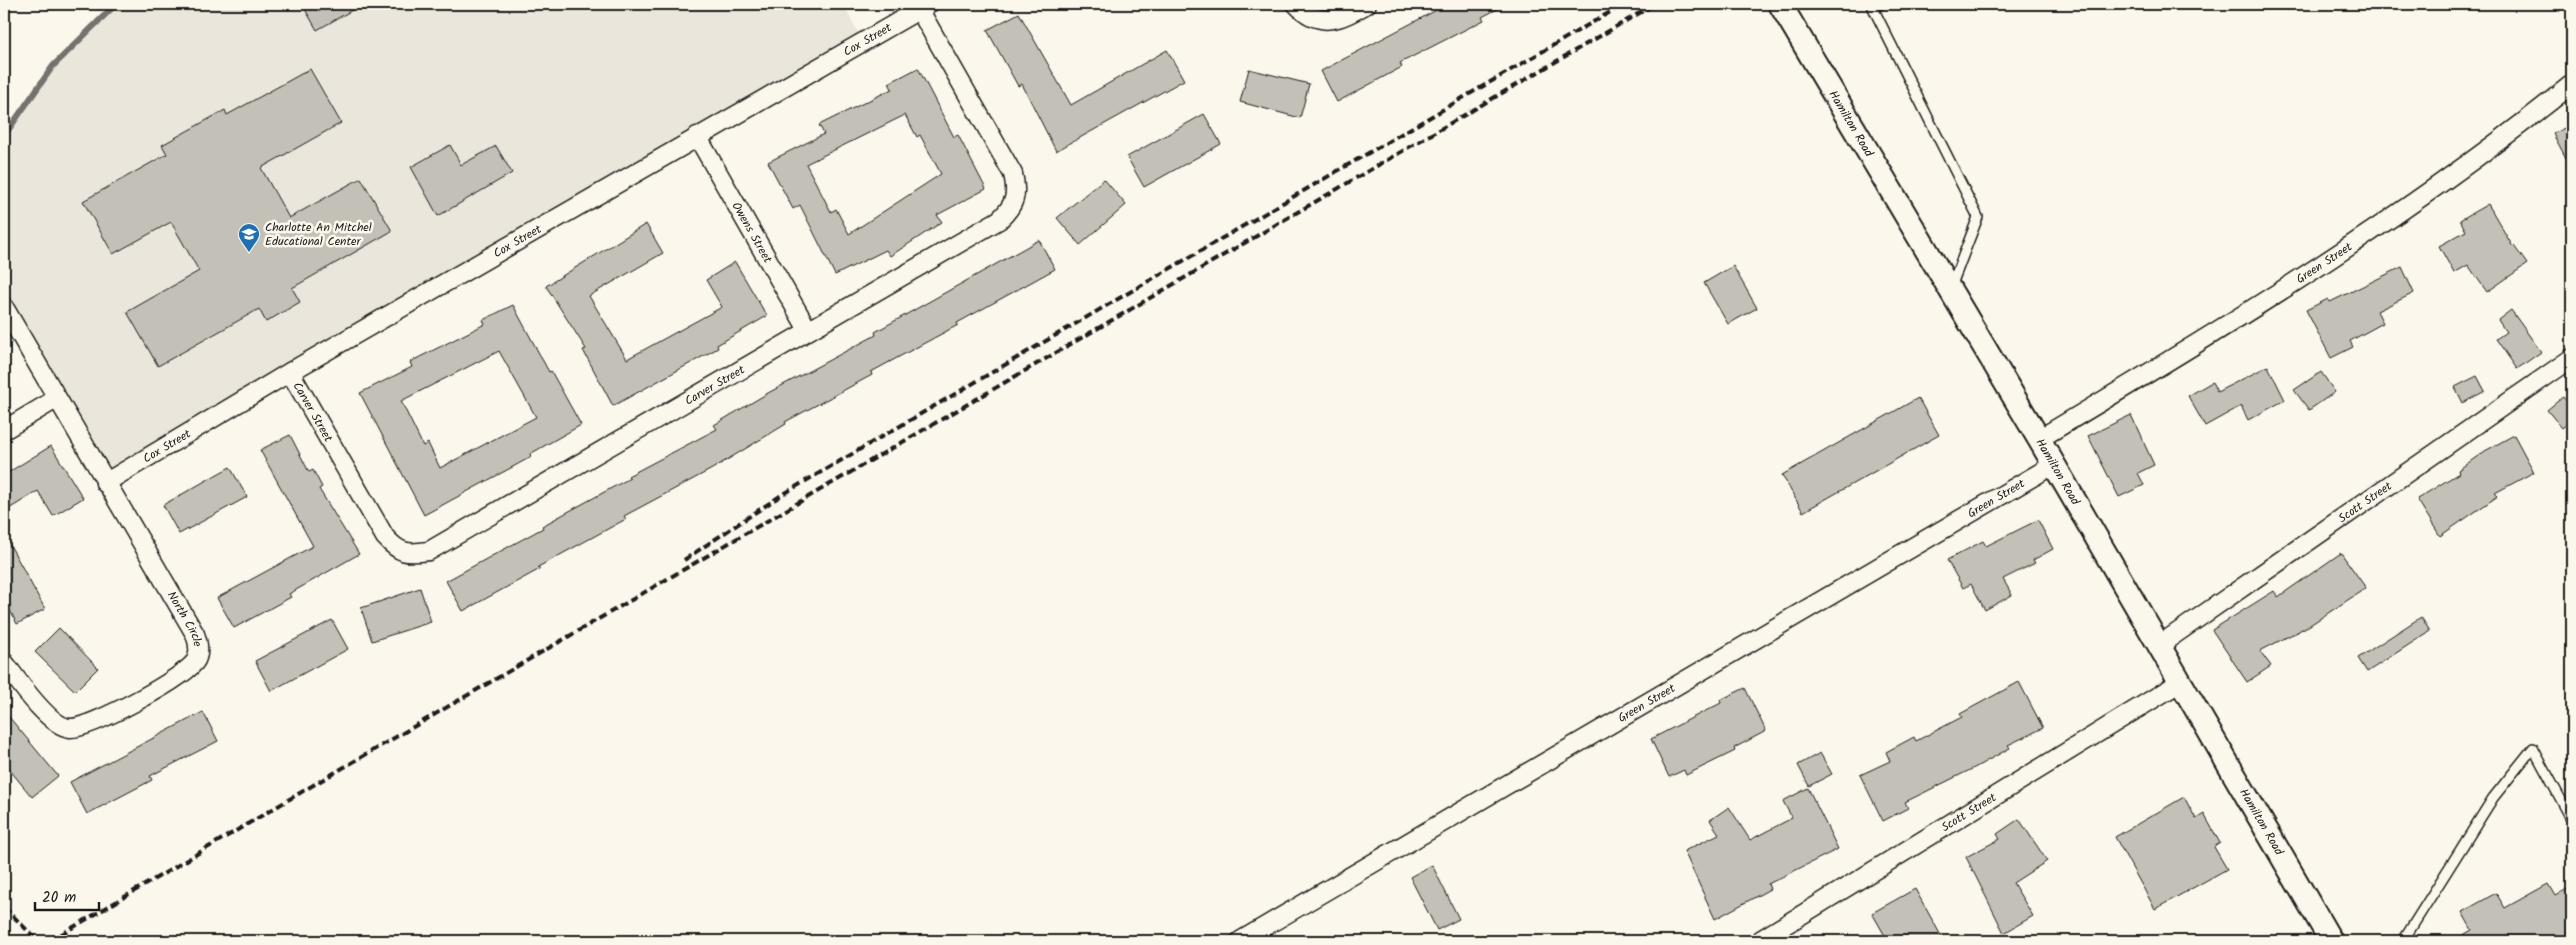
<svg xmlns="http://www.w3.org/2000/svg" width="2576" height="945" viewBox="0 0 2576 945" font-family="Kalam,sans-serif">
  <style>
    .built { fill: #eae6dc }
    .lines { fill: none; stroke-linecap: round; stroke-linejoin: round }
    .stream { stroke: #74726e; stroke-width: 6 }
    .building { fill: #c3c0b8; stroke: #1c1c1c; fill-rule: evenodd }
    .service-casing { stroke: #1c1c1c; stroke-width: 12 }
    .minor-casing { stroke: #1c1c1c; stroke-width: 21 }
    .tertiary-casing { stroke: #1c1c1c; stroke-width: 26 }
    .service { stroke: #fbf7ec; stroke-width: 9 }
    .minor { stroke: #fbf7ec; stroke-width: 18 }
    .tertiary { stroke: #fbf7ec; stroke-width: 22 }
    .rail { stroke: #1c1c1c; stroke-width: 4; stroke-dasharray: 8 4; stroke-linecap: butt }
    .labels { text-anchor: middle; stroke-width: 5; stroke-linejoin: round; paint-order: stroke }
    .street-label { font-size: 12px; fill: #1c1c1c; stroke: #fbf7ec }
    .poi-label { font-size: 12px; fill: #1c1c1c; stroke: #fbf7ec; text-anchor: start }
  </style>
  <rect width="100%" height="100%" fill="#fbf7ec"/>
  <filter id="ink" filterUnits="userSpaceOnUse"><feTurbulence type="fractalNoise" baseFrequency=".02" numOctaves="2"/><feDisplacementMap in="SourceGraphic" scale="10" xChannelSelector="R" yChannelSelector="G"/><feConvolveMatrix kernelMatrix="1 2 1 2 8 2 1 2 1" color-interpolation-filters="sRGB"/></filter>
  <g filter="url(#ink)">
    <polygon class="built" points="116,4 843,4 863,42 105,483 4,307 4,136 53,66"/>
    <g class="lines">
      <polyline class="stream" points="4,136 53,66 116,4"/>
    </g>
    <g class="building">
      <polygon points="302,4 363,4 317,30"/>
      <polygon points="1448,4 1507,4 1482,17 1484,20 1400,63 1402,67 1337,102 1321,71"/>
      <polygon points="1019,13 1071,105 1167,50 1184,80 1056,151 1022,84 1018,86 987,30"/>
      <path d="M918,68L954,137L958,135L986,189L937,215L942,222L890,256L886,250L835,275L800,205L793,209L768,162L824,134L819,125L892,89L889,83ZM905,115L917,137L920,135L941,174L849,234L836,209L831,212L806,164Z"/>
      <polygon points="310,69 341,123 261,168 289,218 361,178 392,231 292,288 300,302 266,322 259,309 158,366 127,312 199,271 171,222 113,254 83,201 167,154 162,145 225,110 227,115"/>
      <polygon points="1249,69 1309,84 1300,118 1240,102"/>
      <polygon points="1204,114 1221,144 1144,187 1127,157"/>
      <polygon points="2572,124 2572,169 2553,134"/>
      <polygon points="450,145 461,165 496,146 512,173 438,216 411,167"/>
      <polygon points="1104,179 1126,205 1080,245 1057,218"/>
      <polygon points="2488,204 2513,247 2514,246 2527,264 2487,292 2468,265 2454,273 2439,246 2466,231 2460,220"/>
      <polygon points="646,224 663,253 589,296 627,359 722,307 706,280 735,262 767,316 717,345 718,348 613,406 583,350 586,349 546,286"/>
      <polygon points="1039,240 1055,269 957,323 958,325 871,372 872,375 785,422 786,424 712,469 624,516 626,519 538,567 540,569 463,611 446,581 543,528 542,526 630,478 628,476 717,429 714,425 768,393 876,335 875,332"/>
      <polygon points="1733,266 1757,308 1728,324 1704,283"/>
      <polygon points="2402,267 2414,293 2377,311 2383,323 2350,341 2353,347 2331,358 2306,310 2328,299 2330,302"/>
      <path d="M513,305L549,372L551,371L581,425L530,454L531,457L424,515L360,393L412,367L410,362L485,324L483,320ZM499,351L536,417L440,468L428,443L423,446L401,401Z"/>
      <polygon points="2511,310 2541,352 2517,369 2496,339 2506,332 2498,320"/>
      <polygon points="2268,366 2285,400 2248,420 2241,406 2205,426 2188,396 2212,382 2217,392"/>
      <polygon points="2321,372 2335,392 2309,410 2294,390"/>
      <polygon points="2477,376 2485,391 2463,403 2455,387"/>
      <polygon points="2563,397 2572,408 2572,420 2562,428 2547,410"/>
      <polygon points="1918,398 1939,435 1803,512 1782,475"/>
      <polygon points="2131,415 2154,465 2138,473 2144,485 2119,497 2088,436"/>
      <polygon points="290,435 309,472 313,470 322,487 319,489 359,554 289,594 291,597 234,628 217,598 313,546 260,450"/>
      <polygon points="2514,435 2534,472 2495,493 2498,496 2440,536 2417,499 2459,473 2458,470 2485,451"/>
      <polygon points="51,446 83,498 53,516 38,491 4,512 4,475"/>
      <polygon points="230,467 247,497 179,534 163,505"/>
      <polygon points="2038,520 2053,549 2033,560 2035,563 2003,579 2012,595 1985,610 1971,584 1963,588 1947,560 1983,541 1986,546"/>
      <polygon points="4,534 45,609 17,624 4,599"/>
      <polygon points="2341,553 2366,588 2310,625 2260,651 2271,666 2247,682 2212,630 2274,591 2278,597"/>
      <polygon points="420,588 431,622 372,641 361,608"/>
      <polygon points="2421,617 2430,631 2367,672 2358,658"/>
      <polygon points="332,620 348,649 271,691 255,661"/>
      <polygon points="59,628 98,668 75,691 35,652"/>
      <polygon points="2019,682 2043,728 2008,745 2010,748 1976,767 1905,802 1908,808 1883,821 1860,775 1890,761 1886,752 1914,737 1916,741 1962,717 1960,714"/>
      <polygon points="1745,688 1766,731 1734,748 1735,751 1686,775 1684,770 1669,777 1651,739 1721,703 1720,700"/>
      <polygon points="4,711 58,776 32,797 4,763"/>
      <polygon points="203,712 218,741 150,776 152,780 87,814 70,782"/>
      <polygon points="1820,753 1832,774 1809,786 1798,765"/>
      <polygon points="1808,788 1838,849 1768,884 1770,889 1715,919 1684,851 1719,834 1710,820 1729,807 1750,840 1792,818 1783,801"/>
      <polygon points="2184,797 2196,819 2204,814 2220,843 2214,847 2227,869 2155,909 2115,837"/>
      <polygon points="2019,819 2047,861 2013,883 2033,916 2004,933 1966,857 2000,839 1997,834"/>
      <polygon points="1432,865 1459,919 1437,930 1410,877"/>
      <polygon points="2548,884 2555,896 2572,886 2572,932 2557,941 2452,941 2472,930 2462,912 2496,893 2505,908"/>
      <polygon points="1915,889 1944,941 1888,941 1872,913"/>
    </g>
    <g class="lines">
      <g class="service-casing">
        <g id="service">
          <polyline points="1880,4 1873,8 1978,217 1951,287"/>
          <polyline points="2403,941 2493,798 2533,748 2572,820"/>
        </g>
      </g>
      <g class="minor-casing">
        <g id="minor">
          <path d="M1296,4C1320,30 1341,19 1367,4"/>
          <path id="s1" d="M697,136L808,330"/>
          <path id="s2" d="M4,307L195,634C198,642 200,652 196,660C187,677 90,729 70,728C49,727 17,679 4,662"/>
          <path id="s3" d="M290,372L385,537C400,554 407,554 429,551L999,220C1015,205 1018,195 1013,174L919,9"/>
          <polyline points="4,430 56,399"/>
          <path id="s4" d="M2039,439C2223,329 2405,219 2572,84"/>
          <path id="s5" d="M105,483L290,372L929,4"/>
          <path id="s6" d="M2158,646L2572,358"/>
          <path id="s7" d="M1240,941L2053,465"/>
          <path id="s8" d="M1759,941L2179,683"/>
        </g>
      </g>
      <g class="tertiary-casing">
        <g id="tertiary">
          <path id="s9" d="M1780,4L2039,439L2331,941"/>
        </g>
      </g>
      <use href="#service" class="service"/>
      <use href="#minor" class="minor"/>
      <use href="#tertiary" class="tertiary"/>
      <g class="rail">
        <polyline points="684,560 780,496 840,461 1624,4"/>
        <polyline points="4,907 38,941"/>
        <polyline points="50,941 310,787 1655,4"/>
      </g>
    </g>
  </g>
  <defs>
    <g id="school-pin" transform="scale(1.125)"><path d="M0 17L-7.5 6A9.5 9.5 0 1 1 7.5 6Z" fill="#1f6fb2" stroke="#fbf7ec"/><path d="M0-5L7-2L0 1L-7-2ZM-4 1L0 2.5L4 1V4Q0 6-4 4Z" fill="#fff"/></g>
  </defs>
  <g fill-rule="evenodd">
    <use href="#school-pin" x="249" y="234"/>
  </g>
  <g class="labels">
    <g class="street-label">
      <text dy="4" stroke="none"><textPath href="#s5" startOffset="882">Cox Street</textPath></text>
      <text dy="4" stroke="none"><textPath href="#s9" startOffset="139">Hamilton Road</textPath></text>
      <text dy="4" stroke="none"><textPath href="#s1" startOffset="111">Owens Street</textPath></text>
      <text dy="4" stroke="none"><textPath href="#s5" startOffset="478">Cox Street</textPath></text>
      <text dy="4" stroke="none"><textPath href="#s4" startOffset="335">Green Street</textPath></text>
      <text dy="4" stroke="none"><textPath href="#s3" startOffset="570">Carver Street</textPath></text>
      <text dy="4" stroke="none"><textPath href="#s3" startOffset="46">Carver Street</textPath></text>
      <text dy="4" stroke="none"><textPath href="#s5" startOffset="72">Cox Street</textPath></text>
      <text dy="4" stroke="none"><textPath href="#s9" startOffset="544">Hamilton Road</textPath></text>
      <text dy="4" stroke="none"><textPath href="#s7" startOffset="876">Green Street</textPath></text>
      <text dy="4" stroke="none"><textPath href="#s6" startOffset="252">Scott Street</textPath></text>
      <text dy="4" stroke="none"><textPath href="#s2" startOffset="361">North Circle</textPath></text>
      <text dy="4" stroke="none"><textPath href="#s7" startOffset="471">Green Street</textPath></text>
      <text dy="4" stroke="none"><textPath href="#s8" startOffset="246">Scott Street</textPath></text>
      <text dy="4" stroke="none"><textPath href="#s9" startOffset="949">Hamilton Road</textPath></text>
    </g>
    <g class="poi-label">
      <text x="265" y="231">Charlotte An Mitchel<tspan x="265" dy="14">Educational Center</tspan></text>
    </g>
  </g>
  <rect width="2576" height="945" fill="none" stroke="#fbf7ec" stroke-width="20"/>
  <rect x="10" y="10" width="2556" height="925" fill="none" stroke="#1c1c1c" stroke-width="2" filter="url(#ink)"/>
  <path d="M35 902v8h64v-8" fill="none" stroke="#1c1c1c" stroke-width="2.5"/>
  <text x="42" y="902" font-size="15" fill="#1c1c1c" stroke="#fbf7ec" stroke-width="4" paint-order="stroke">20 m</text>
</svg>
